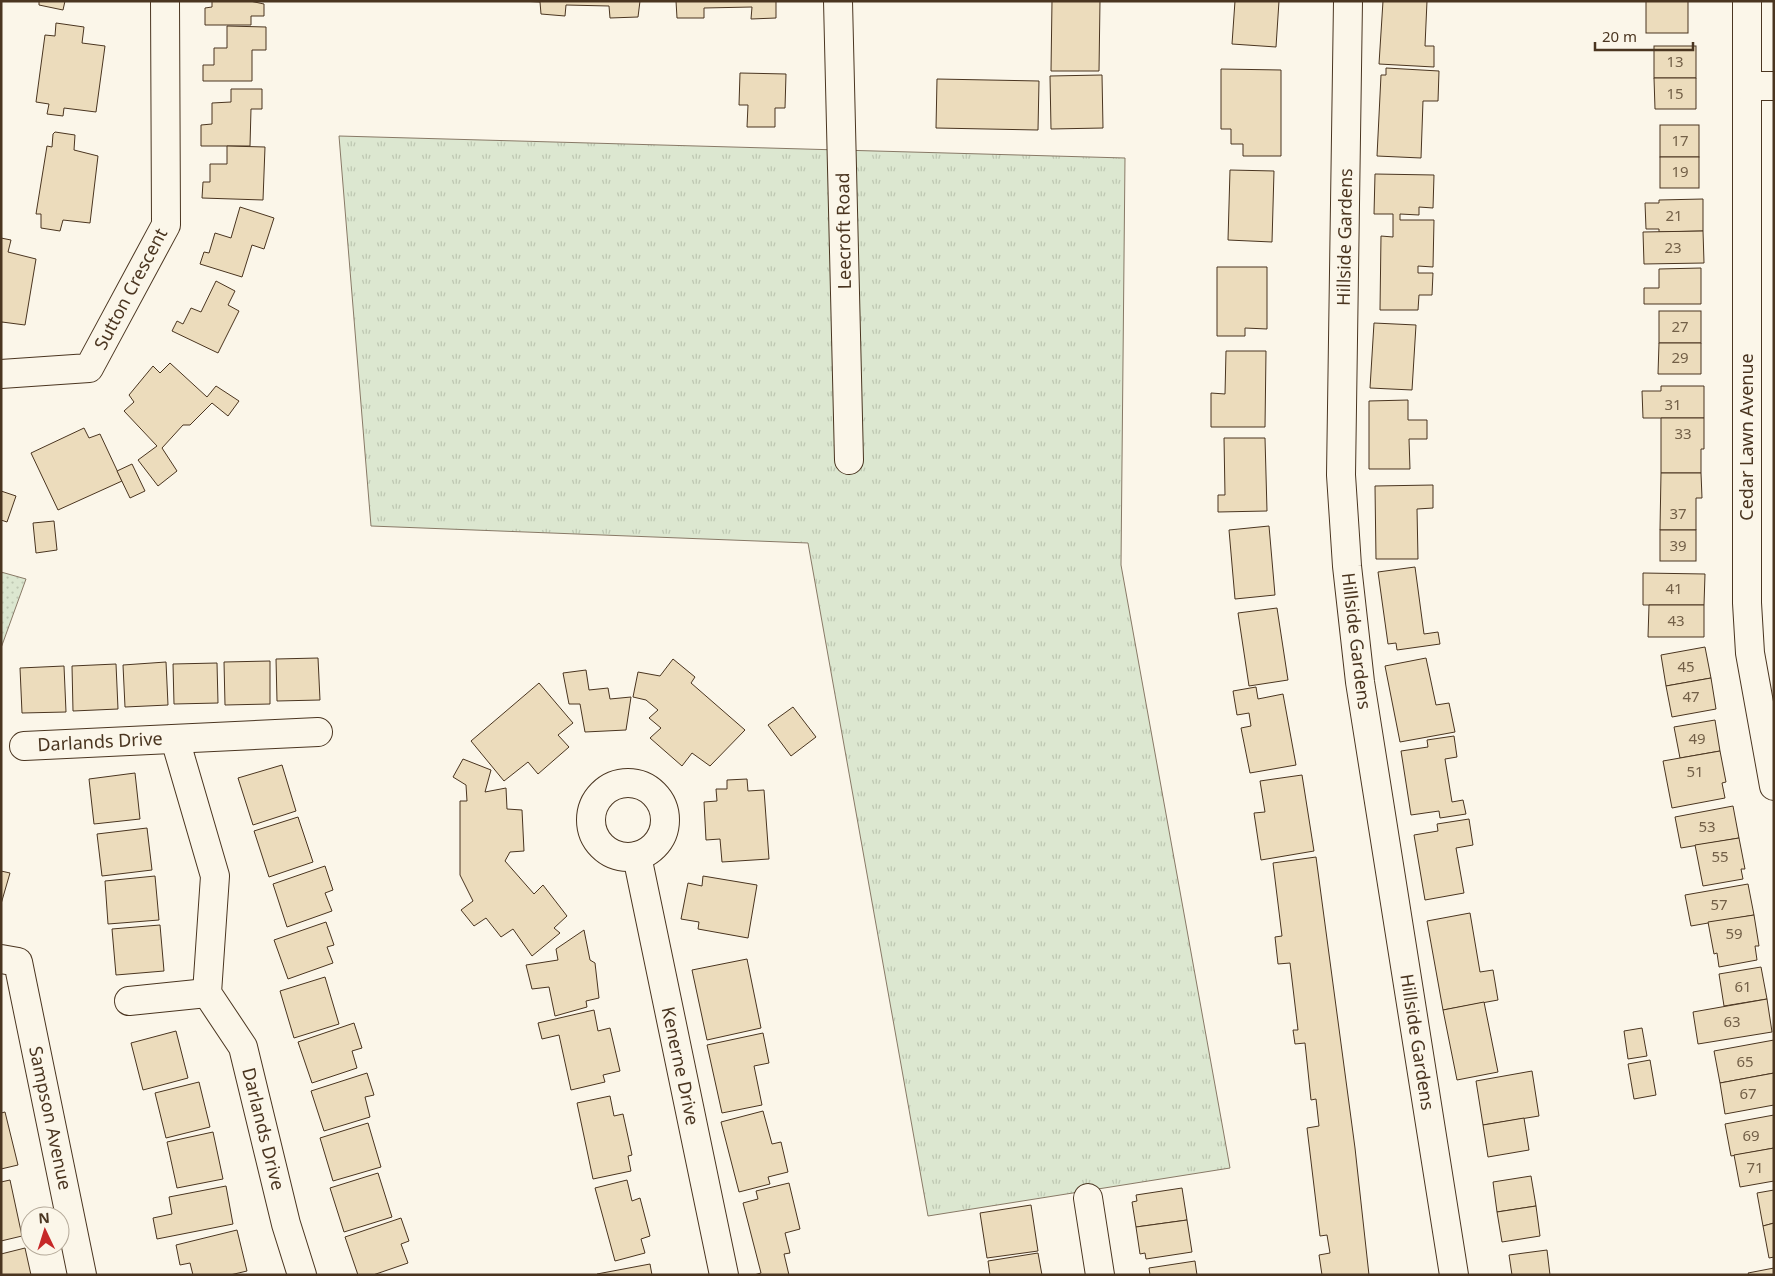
<svg xmlns="http://www.w3.org/2000/svg" width="1775" height="1276" viewBox="0 0 1775 1276" font-family="'Noto Sans',sans-serif">
  <style>
    .grass { fill: url(#grass-tufts); stroke: #887966 }
    .park { fill: url(#park-dots); stroke: #887966 }
    .building { fill: #ecdcbc; stroke: #4a3520 }
    .lines { fill: none; stroke-linecap: round; stroke-linejoin: round }
    .minor-casing { stroke: #4a3520; stroke-width: 30 }
    .minor { stroke: #fbf6e9; stroke-width: 28 }
    .labels { text-anchor: middle; stroke-width: 4; stroke-linejoin: round; paint-order: stroke }
    .number-label { font-size: 15px; fill: #725f47 }
    .street-label { font-size: 18px; fill: #4a3520; stroke: #fbf6e9 }
  </style>
  <defs>
    <pattern id="grass-tufts" width="24" height="20" patternUnits="userSpaceOnUse" patternTransform="scale(1.25)"><rect width="24" height="20" fill="#dce7d0"/><path d="M3 7l-1-3M5 7V3M7 7l1-3M15 17l-1-3M17 17v-4M19 17l1-3" fill="none" stroke="#bec7b2"/></pattern>
    <pattern id="park-dots" width="8" height="8" patternUnits="userSpaceOnUse" patternTransform="scale(1.25)"><rect width="8" height="8" fill="#dce7d0"/><path d="M2 2h.1M6 6h.1" fill="none" stroke="#bec7b2" stroke-width="1.8" stroke-linecap="round"/></pattern>
  </defs>
  <rect width="100%" height="100%" fill="#fbf6e9"/>
  <polygon class="grass" points="339,136 1125,158 1121,565 1230,1168 928,1216 808,543 371,526"/>
  <polygon class="park" points="1,572 26,579 1,648"/>
  <g class="building">
    <polygon points="39,1 65,1 63,10 39,5"/>
    <polygon points="212,1 250,1 264,4 264,16 251,16 251,25 205,25 205,8 212,7"/>
    <polygon points="640,1 638,17 610,18 609,6 566,5 565,16 541,14 540,2 520,1"/>
    <polygon points="676,1 776,1 776,18 751,19 752,7 704,8 704,18 677,18"/>
    <polygon points="1052,1 1100,1 1099,71 1051,71"/>
    <polygon points="1235,1 1279,1 1276,47 1232,44"/>
    <polygon points="1383,1 1427,1 1425,46 1434,46 1434,67 1379,64"/>
    <rect x="1646" y="1" width="42" height="32"/>
    <polygon points="56,23 84,27 82,43 105,46 96,112 64,108 63,116 47,114 49,104 36,102 45,35 55,36"/>
    <polygon points="227,26 266,27 266,50 252,50 252,81 203,81 203,65 214,65 214,48 227,48"/>
    <rect x="1654" y="46" width="42" height="32"/>
    <polygon points="1386,68 1439,71 1438,101 1423,101 1421,158 1377,156 1381,75 1386,75"/>
    <polygon points="1221,69 1281,70 1281,156 1243,156 1243,144 1231,144 1231,129 1221,129"/>
    <polygon points="740,73 786,74 785,108 775,108 775,127 747,127 748,105 739,105"/>
    <polygon points="1102,75 1103,128 1051,129 1050,76"/>
    <polygon points="1654,78 1696,78 1696,109 1655,109"/>
    <polygon points="937,79 1039,81 1038,130 936,128"/>
    <polygon points="231,89 262,89 262,109 251,109 250,146 201,146 201,125 212,124 212,103 231,102"/>
    <rect x="1660" y="125" width="39" height="32"/>
    <polygon points="55,132 75,135 74,150 98,156 90,223 63,220 60,231 41,228 41,214 36,214 47,146 52,147 53,134"/>
    <polygon points="227,146 265,147 263,200 202,198 203,182 210,182 210,164 227,164"/>
    <rect x="1660" y="157" width="39" height="31"/>
    <polygon points="1230,170 1274,171 1272,242 1228,240"/>
    <polygon points="1375,174 1434,175 1433,208 1419,207 1419,215 1400,214 1400,220 1434,220 1433,267 1418,266 1418,273 1433,273 1432,295 1419,295 1418,310 1380,310 1381,236 1393,237 1393,214 1374,214"/>
    <polygon points="1703,199 1703,231 1659,232 1659,229 1646,229 1645,203 1659,203 1659,200"/>
    <polygon points="240,207 274,218 264,249 252,245 242,277 200,264 204,252 209,253 215,233 231,238"/>
    <polygon points="1703,231 1704,263 1644,264 1643,232"/>
    <polygon points="1,238 11,240 8,252 36,259 25,325 2,322 1,324"/>
    <polygon points="1217,267 1267,267 1267,329 1245,328 1245,336 1217,336"/>
    <polygon points="1701,268 1701,304 1644,304 1644,288 1659,288 1659,269"/>
    <polygon points="216,281 235,291 228,305 239,311 218,353 172,331 177,321 183,324 191,308 201,312"/>
    <rect x="1659" y="311" width="42" height="32"/>
    <polygon points="1374,323 1416,325 1412,390 1370,388"/>
    <polygon points="1659,343 1701,343 1701,374 1658,374"/>
    <polygon points="1226,351 1266,351 1265,427 1211,427 1211,393 1225,394"/>
    <polygon points="170,363 207,397 216,386 239,401 228,416 212,403 190,425 183,425 162,448 177,471 158,486 138,460 157,446 124,411 134,402 129,395 153,366 160,373"/>
    <polygon points="1661,386 1704,386 1704,418 1643,418 1642,391 1661,391"/>
    <polygon points="1408,400 1408,420 1427,420 1427,439 1409,439 1410,469 1369,469 1369,401"/>
    <polygon points="1661,418 1704,418 1704,449 1701,449 1701,473 1661,473"/>
    <polygon points="84,428 89,438 100,434 122,481 58,510 31,453"/>
    <polygon points="1224,438 1265,438 1267,511 1218,512 1218,495 1225,495"/>
    <polygon points="132,464 145,491 130,498 117,471"/>
    <polygon points="1661,473 1701,473 1702,498 1696,498 1696,530 1660,530"/>
    <polygon points="1433,485 1433,508 1417,509 1418,559 1376,559 1375,486"/>
    <polygon points="1,491 16,496 7,522 1,520"/>
    <polygon points="54,521 57,550 36,553 33,523"/>
    <polygon points="1269,526 1275,595 1235,599 1229,530"/>
    <rect x="1660" y="530" width="36" height="31"/>
    <polygon points="1415,567 1424,634 1438,632 1440,644 1397,650 1396,643 1388,644 1378,572"/>
    <polygon points="1643,573 1705,574 1704,605 1643,605"/>
    <polygon points="1649,605 1704,605 1704,637 1648,637"/>
    <polygon points="1277,608 1288,680 1249,686 1238,613"/>
    <polygon points="1705,647 1711,678 1666,686 1661,655"/>
    <polygon points="318,658 320,700 277,701 276,659"/>
    <polygon points="1426,658 1436,705 1449,703 1455,732 1400,742 1385,666"/>
    <polygon points="673,659 695,677 691,683 745,730 710,766 692,753 682,766 650,738 661,728 649,718 658,710 646,700 633,697 638,672 660,676"/>
    <polygon points="270,661 270,704 225,705 224,662"/>
    <polygon points="166,662 168,705 125,707 123,665"/>
    <polygon points="217,663 218,703 174,704 173,664"/>
    <polygon points="116,664 118,709 73,711 72,666"/>
    <polygon points="64,666 66,712 22,713 20,668"/>
    <polygon points="586,670 589,690 608,688 610,699 631,697 626,730 585,732 580,704 569,704 563,673"/>
    <polygon points="1711,678 1716,709 1672,717 1666,686"/>
    <polygon points="539,683 573,723 558,735 569,747 538,774 528,762 504,781 471,741"/>
    <polygon points="1256,687 1258,699 1283,694 1296,765 1250,773 1241,728 1251,726 1249,713 1237,715 1233,691"/>
    <polygon points="793,707 816,737 791,756 768,725"/>
    <polygon points="1715,720 1720,751 1680,758 1674,727"/>
    <polygon points="1454,736 1457,757 1445,759 1452,802 1463,800 1466,814 1440,818 1439,811 1411,815 1401,751 1428,747 1427,740"/>
    <polygon points="1720,751 1726,782 1722,783 1725,798 1672,808 1663,761"/>
    <polygon points="463,759 491,770 485,792 506,788 507,809 522,810 524,851 510,852 505,861 534,894 543,885 567,916 554,928 560,933 532,956 513,929 501,937 486,918 474,926 461,910 473,901 460,875 460,801 467,801 466,785 453,777"/>
    <polygon points="282,765 296,811 253,825 238,778"/>
    <polygon points="135,773 140,819 94,824 89,779"/>
    <polygon points="1302,775 1314,851 1261,860 1254,813 1265,812 1260,781"/>
    <polygon points="747,779 748,791 764,790 769,859 722,862 720,839 706,840 704,802 717,801 716,789 727,789 727,780"/>
    <polygon points="1733,806 1739,838 1681,848 1675,817"/>
    <polygon points="298,817 313,862 269,877 254,831"/>
    <polygon points="1469,819 1473,845 1456,848 1464,893 1425,900 1414,835 1438,831 1437,824"/>
    <polygon points="147,828 152,870 102,876 97,834"/>
    <polygon points="1739,838 1745,869 1741,869 1743,879 1703,886 1695,845"/>
    <polygon points="1316,857 1355,1148 1369,1275 1322,1275 1319,1255 1330,1253 1327,1235 1320,1236 1307,1128 1319,1126 1316,1099 1311,1100 1305,1043 1295,1044 1293,1030 1298,1030 1290,963 1278,964 1275,937 1282,936 1273,863"/>
    <polygon points="325,866 333,890 325,893 332,911 287,927 273,884"/>
    <polygon points="1,871 10,873 1,904"/>
    <polygon points="155,876 159,920 108,924 105,881"/>
    <polygon points="703,876 757,885 748,938 698,929 699,922 681,919 688,883 702,886"/>
    <polygon points="1748,884 1754,915 1691,926 1685,895"/>
    <polygon points="1470,913 1480,972 1493,970 1498,1000 1443,1010 1427,921"/>
    <polygon points="1754,915 1759,946 1755,946 1757,960 1719,967 1717,953 1714,954 1708,922"/>
    <polygon points="326,922 334,945 327,947 333,963 288,979 274,940"/>
    <polygon points="160,925 164,971 116,975 112,929"/>
    <polygon points="584,930 590,960 595,963 599,998 586,1001 587,1007 555,1016 549,987 532,989 526,965 558,960 556,949"/>
    <polygon points="747,959 761,1028 707,1040 692,970"/>
    <polygon points="1761,967 1767,999 1724,1006 1719,974"/>
    <polygon points="325,977 339,1024 294,1038 280,991"/>
    <polygon points="1767,999 1772,1032 1698,1044 1693,1012"/>
    <polygon points="1484,1002 1498,1072 1457,1080 1443,1010"/>
    <polygon points="594,1010 598,1031 610,1028 620,1071 603,1075 605,1082 571,1090 559,1035 542,1039 538,1023"/>
    <polygon points="354,1023 362,1048 352,1051 357,1068 312,1083 298,1042"/>
    <polygon points="1642,1028 1647,1056 1628,1059 1624,1031"/>
    <polygon points="176,1031 188,1078 143,1090 131,1043"/>
    <polygon points="763,1033 769,1063 754,1066 762,1105 722,1113 707,1045"/>
    <polygon points="1774,1040 1774,1073 1720,1083 1714,1051"/>
    <polygon points="1650,1060 1656,1095 1634,1099 1628,1064"/>
    <polygon points="1532,1071 1539,1116 1483,1125 1476,1081"/>
    <polygon points="367,1073 374,1095 365,1097 370,1117 324,1131 311,1091"/>
    <polygon points="1774,1073 1774,1105 1725,1114 1720,1083"/>
    <polygon points="199,1082 210,1127 166,1138 155,1093"/>
    <polygon points="610,1096 614,1116 623,1114 632,1155 628,1156 631,1171 593,1179 577,1103"/>
    <polygon points="763,1111 772,1144 781,1142 788,1172 768,1177 770,1184 739,1192 721,1122"/>
    <polygon points="5,1112 18,1165 1,1169 1,1113"/>
    <polygon points="1774,1115 1774,1148 1731,1156 1725,1124"/>
    <polygon points="1524,1118 1529,1150 1488,1157 1483,1125"/>
    <polygon points="368,1123 381,1167 333,1181 320,1138"/>
    <polygon points="213,1132 223,1179 177,1188 167,1142"/>
    <polygon points="1774,1148 1774,1181 1740,1187 1734,1155"/>
    <polygon points="378,1173 392,1217 344,1232 330,1188"/>
    <polygon points="1531,1176 1536,1206 1497,1212 1493,1182"/>
    <polygon points="10,1180 22,1236 1,1241 1,1182"/>
    <polygon points="627,1180 632,1201 640,1198 650,1236 641,1239 645,1253 615,1261 595,1188"/>
    <polygon points="789,1183 800,1229 785,1233 790,1253 784,1254 789,1275 754,1275 761,1273 743,1203 758,1199 756,1191"/>
    <polygon points="226,1186 233,1224 157,1239 153,1218 172,1214 169,1197"/>
    <polygon points="1182,1188 1187,1220 1136,1227 1132,1202 1137,1201 1136,1195"/>
    <polygon points="1774,1190 1774,1223 1763,1226 1757,1193"/>
    <polygon points="1031,1205 1038,1251 987,1258 980,1213"/>
    <polygon points="1536,1206 1540,1236 1502,1242 1497,1212"/>
    <polygon points="401,1218 409,1241 401,1244 408,1263 373,1275 358,1275 345,1237"/>
    <polygon points="1187,1220 1192,1252 1146,1259 1145,1253 1140,1254 1136,1227"/>
    <polygon points="1774,1223 1774,1257 1769,1258 1763,1226"/>
    <polygon points="237,1230 247,1271 230,1275 193,1275 190,1263 180,1265 176,1245"/>
    <polygon points="25,1248 31,1275 1,1275 1,1254"/>
    <polygon points="1547,1250 1550,1275 1512,1275 1509,1255"/>
    <polygon points="1038,1253 1042,1275 990,1275 988,1261"/>
    <polygon points="1195,1261 1197,1275 1150,1275 1149,1268"/>
    <polygon points="650,1264 652,1275 597,1275 597,1274"/>
    <polygon points="1774,1268 1774,1275 1749,1275 1748,1273"/>
  </g>
  <g class="lines">
    <g class="minor-casing">
      <g id="minor">
        <polyline points="838,1 849,460"/>
        <polyline points="1348,1 1341,475 1347,566 1360,682 1454,1275"/>
        <polyline points="1747,1 1747,603 1750,653 1774,786"/>
        <polyline points="1747,86 1774,86"/>
        <polyline points="1,374 89,368 166,225 165,1"/>
        <polyline points="175,739 215,876 207,993 243,1047 286,1224 302,1275"/>
        <polyline points="24,746 318,732"/>
        <circle cx="628" cy="820" r="37"/>
        <polyline points="637,856 724,1275"/>
        <polyline points="1,959 18,962 82,1275"/>
        <polyline points="129,1001 207,993"/>
        <polyline points="1088,1198 1100,1275"/>
      </g>
    </g>
    <use href="#minor" class="minor"/>
  </g>
  <g class="labels">
    <g class="number-label">
      <text x="1675" y="67">13</text>
      <text x="1675" y="99">15</text>
      <text x="1680" y="146">17</text>
      <text x="1680" y="177">19</text>
      <text x="1674" y="221">21</text>
      <text x="1673" y="253">23</text>
      <text x="1680" y="332">27</text>
      <text x="1680" y="363">29</text>
      <text x="1673" y="410">31</text>
      <text x="1683" y="439">33</text>
      <text x="1678" y="519">37</text>
      <text x="1678" y="551">39</text>
      <text x="1674" y="594">41</text>
      <text x="1676" y="626">43</text>
      <text x="1686" y="672">45</text>
      <text x="1691" y="702">47</text>
      <text x="1697" y="744">49</text>
      <text x="1695" y="777">51</text>
      <text x="1707" y="832">53</text>
      <text x="1720" y="862">55</text>
      <text x="1719" y="910">57</text>
      <text x="1734" y="939">59</text>
      <text x="1743" y="992">61</text>
      <text x="1732" y="1027">63</text>
      <text x="1745" y="1067">65</text>
      <text x="1748" y="1099">67</text>
      <text x="1751" y="1141">69</text>
      <text x="1755" y="1173">71</text>
    </g>
    <g class="street-label">
      <text transform="translate(844 231) rotate(-91)" y="6">Leecroft Road</text>
      <text transform="translate(1345 237) rotate(-89)" y="6">Hillside Gardens</text>
      <text transform="translate(131 289) rotate(-62)" y="6">Sutton Crescent</text>
      <text transform="translate(1747 437) rotate(-90)" y="6">Cedar Lawn Avenue</text>
      <text transform="translate(1356 641) rotate(83)" y="6">Hillside Gardens</text>
      <text transform="translate(100 742) rotate(-3)" y="6">Darlands Drive</text>
      <text transform="translate(1417 1042) rotate(81)" y="6">Hillside Gardens</text>
      <text transform="translate(680 1066) rotate(78)" y="6">Kenerne Drive</text>
      <text transform="translate(50 1118) rotate(78)" y="6">Sampson Avenue</text>
      <text transform="translate(263 1129) rotate(76)" y="6">Darlands Drive</text>
    </g>
  </g>
  <rect width="1775" height="1276" fill="none" stroke="#4a3520" stroke-width="5"/>
  <g transform="translate(45 1231) rotate(356)"><circle r="24" fill="#fbf6e9" stroke="#b4a999"/>
  <path d="M0-4L9 19L0 12L-9 19Z" fill="#c62828"/>
  <text y="-8" font-size="14" font-weight="bold" text-anchor="middle" fill="#4a3520">N</text>
  </g>
  <path d="M1595 42v8h98v-8" fill="none" stroke="#4a3520" stroke-width="2.5"/>
  <text x="1602" y="42" font-size="15" fill="#4a3520" stroke="#fbf6e9" stroke-width="4" paint-order="stroke">20 m</text>
</svg>
